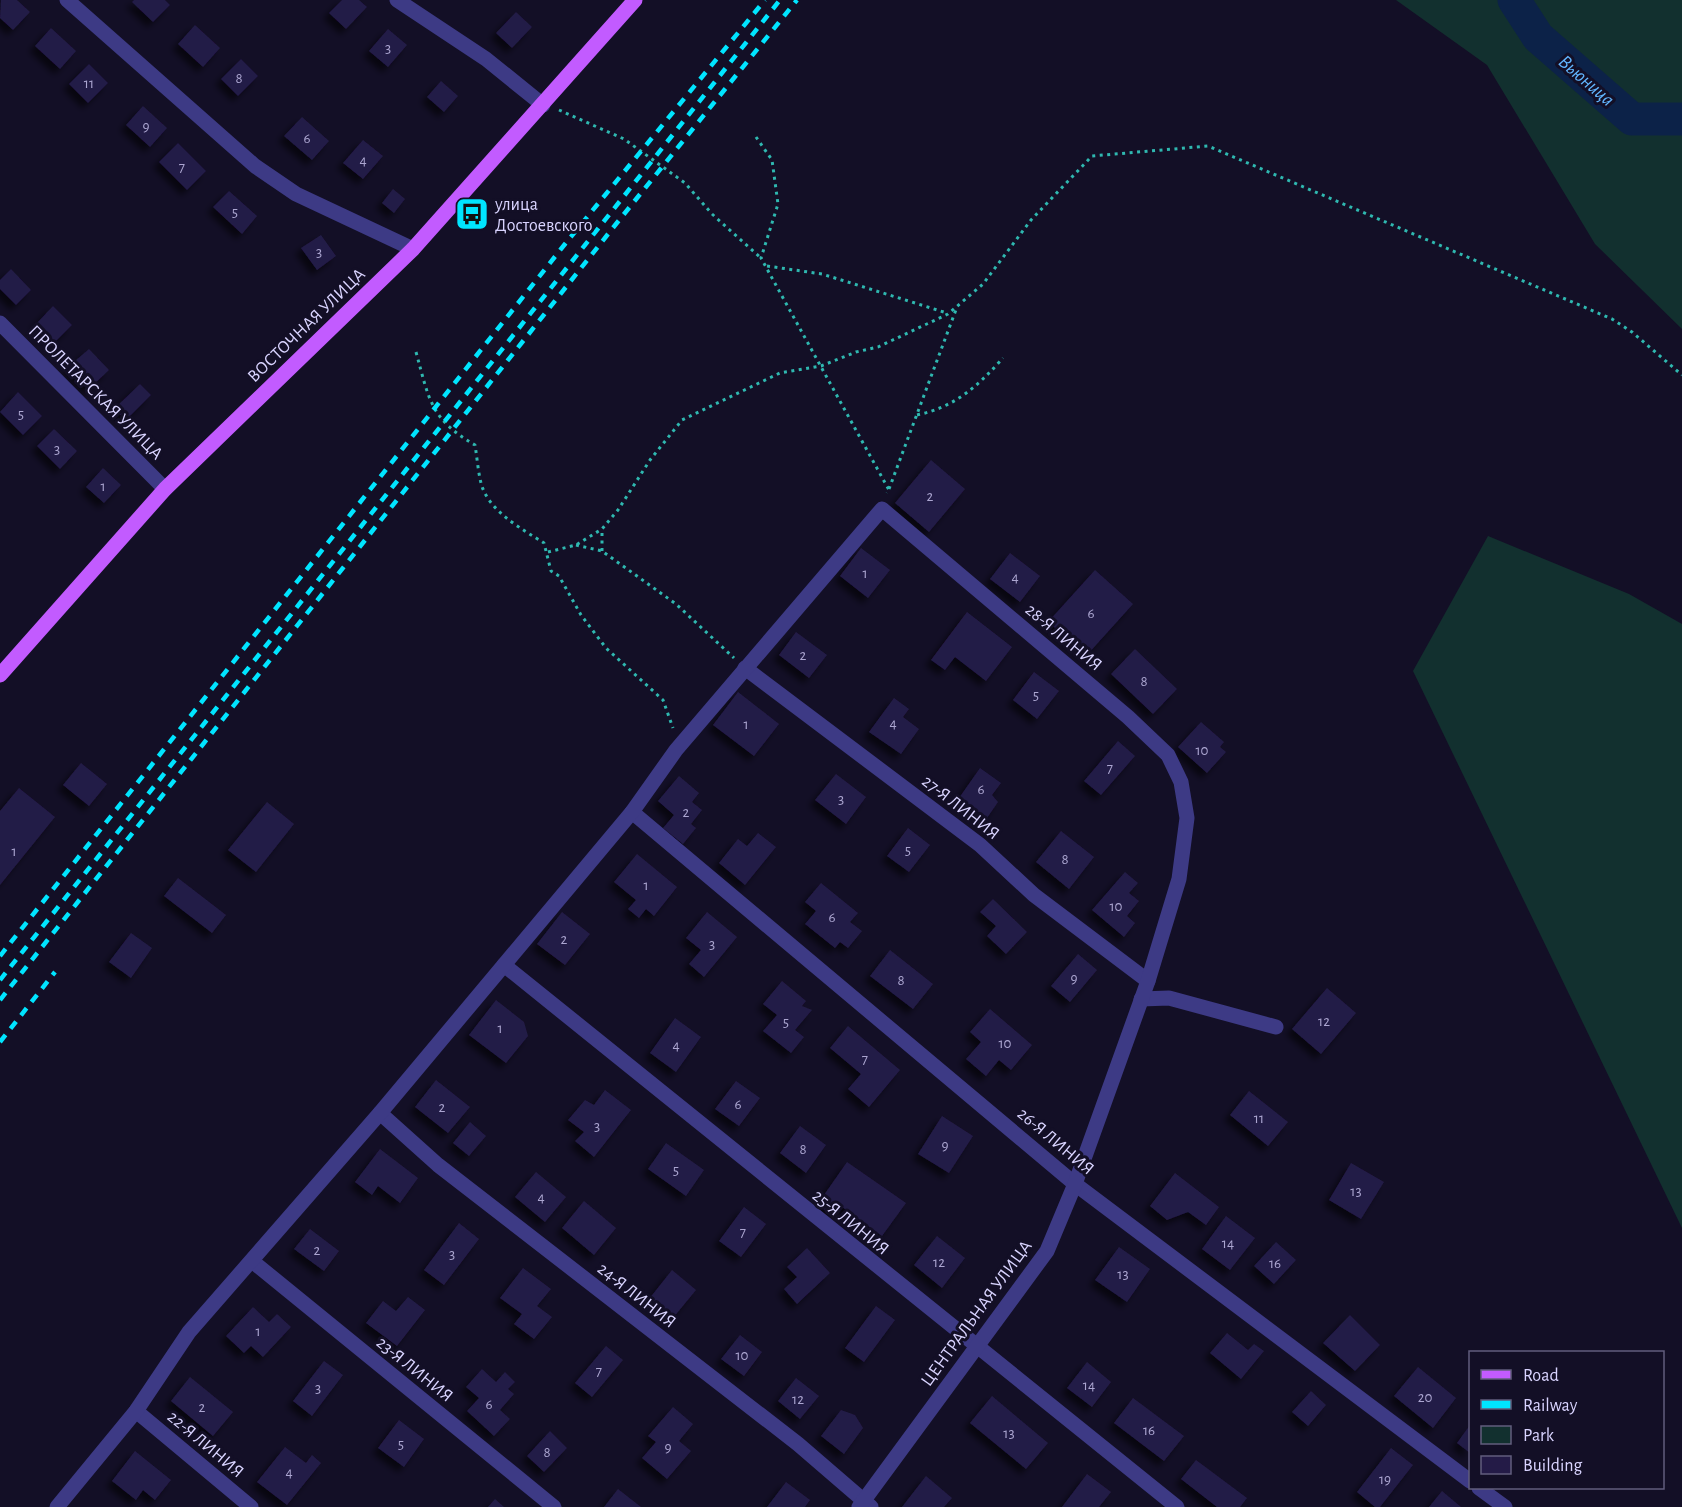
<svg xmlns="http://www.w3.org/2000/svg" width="1682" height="1507" viewBox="0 0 1682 1507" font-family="'Alegreya Sans',sans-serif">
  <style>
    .green { fill: #12302f }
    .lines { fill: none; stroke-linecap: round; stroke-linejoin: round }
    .river { stroke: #0c2248; stroke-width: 33 }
    .building { fill: #241b47; filter: url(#shadow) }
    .path { stroke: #2fb8b0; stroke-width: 3; stroke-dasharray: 3 4.5; stroke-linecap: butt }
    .minor { stroke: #3d3a85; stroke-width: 15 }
    .major { stroke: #c25bff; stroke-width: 15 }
    .rail { stroke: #00e5ff; stroke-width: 4.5; stroke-dasharray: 9 8; stroke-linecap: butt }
    .labels { text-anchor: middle; stroke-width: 6; stroke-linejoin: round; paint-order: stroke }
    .number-label { font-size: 15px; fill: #aca6d1 }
    .poi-label { font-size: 18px; fill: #d9d4ff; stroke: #130f26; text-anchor: start }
    .street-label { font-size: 18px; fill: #d9d4ff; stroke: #130f26 }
    .water-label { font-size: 20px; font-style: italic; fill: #62b6ff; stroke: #130f26 }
  </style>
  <defs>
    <filter id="shadow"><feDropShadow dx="-5.5" dy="5.5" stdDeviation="3" flood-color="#0009"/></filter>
  </defs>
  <rect width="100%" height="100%" fill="#130f26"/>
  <g class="green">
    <polygon points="1396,0 1682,0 1682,329 1595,244 1487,65"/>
    <polygon points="1488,536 1629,594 1682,624 1682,1228 1413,671"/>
  </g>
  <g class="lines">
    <polyline class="river" points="1514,0 1538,37 1632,119 1682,119"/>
  </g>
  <g class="building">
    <polygon points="1,0 17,0 30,12 13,30 0,18"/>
    <polygon points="134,0 165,0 170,5 153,22 132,2"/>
    <polygon points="342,0 359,0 367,7 346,29 329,13"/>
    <polygon points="516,12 532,27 512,48 496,33"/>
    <polygon points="195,25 220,48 203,67 178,44"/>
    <polygon points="51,28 76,51 60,69 35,46"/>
    <polygon points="388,29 407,45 388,67 369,51"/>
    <polygon points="241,59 258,76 238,96 221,79"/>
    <polygon points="89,64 108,83 88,103 69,84"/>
    <polygon points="441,81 458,96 444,112 427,97"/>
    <polygon points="143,106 167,128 150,147 126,125"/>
    <polygon points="302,117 329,141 312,160 284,136"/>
    <polygon points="363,140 383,156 363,179 343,163"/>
    <polygon points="178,143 206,171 187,190 159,162"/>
    <polygon points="393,189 405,199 394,213 382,203"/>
    <polygon points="229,191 257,216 242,234 213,207"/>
    <polygon points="321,235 336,256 317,270 301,248"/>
    <polygon points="11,269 31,290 16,305 0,289 0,280"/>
    <polygon points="53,306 72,325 54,343 36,324"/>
    <polygon points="89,349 109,370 89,389 68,367"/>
    <polygon points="140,384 151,395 126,420 114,409"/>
    <polygon points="18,392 42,416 23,435 0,412"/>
    <polygon points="54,429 77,451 60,469 37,446"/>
    <polygon points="931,460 965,489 929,532 895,503"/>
    <polygon points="103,468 121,485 104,503 86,487"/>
    <polygon points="861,548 890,570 868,598 840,576"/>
    <polygon points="1010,553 1040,576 1020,602 990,579"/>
    <polygon points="1095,570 1133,604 1087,655 1048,622"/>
    <polygon points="967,612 1012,647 986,681 955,657 945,670 931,660"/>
    <polygon points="796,632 827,655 809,678 779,655"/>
    <polygon points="1135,649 1177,689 1153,714 1111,674"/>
    <polygon points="1034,672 1059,691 1037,719 1013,700"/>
    <polygon points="738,692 779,724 754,756 713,725"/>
    <polygon points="894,698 909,709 903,717 919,729 901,754 869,732"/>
    <polygon points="1201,722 1224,742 1220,747 1226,752 1207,773 1178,747"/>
    <polygon points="1118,741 1135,756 1101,795 1084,781"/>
    <polygon points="81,763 107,784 89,806 63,785"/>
    <polygon points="980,768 1001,783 992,795 998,802 987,818 959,798"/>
    <polygon points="836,774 866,797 846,824 815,800"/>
    <polygon points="679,776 699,793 692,802 702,810 691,824 696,828 683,844 663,828 674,815 658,801"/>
    <polygon points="19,788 55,817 0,885 0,811"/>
    <polygon points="267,802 294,824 256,872 228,850"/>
    <polygon points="908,828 930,845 909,872 887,856"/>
    <polygon points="1061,831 1094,857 1069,889 1036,862"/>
    <polygon points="758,833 776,847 745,885 719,863 738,839 747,846"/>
    <polygon points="637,854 677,887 654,916 646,909 639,918 628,909 636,900 614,882"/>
    <polygon points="1125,872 1138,883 1129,893 1139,901 1127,916 1135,923 1124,937 1092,910"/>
    <polygon points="178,878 226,915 212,933 164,896"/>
    <polygon points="821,883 858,913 850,922 862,931 848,948 840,942 835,948 805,924 816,911 805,902"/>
    <polygon points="993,899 1027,932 1006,954 987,936 996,926 980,912"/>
    <polygon points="562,912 590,934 565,965 537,944"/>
    <polygon points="707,912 737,937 704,977 689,964 701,950 686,938"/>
    <polygon points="131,933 152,948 131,978 109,962"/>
    <polygon points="890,950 933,984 913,1009 870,976"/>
    <polygon points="1078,954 1097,970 1070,1002 1051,986"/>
    <polygon points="782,981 806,1001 802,1006 812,1010 795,1030 804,1037 791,1053 763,1031 777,1015 763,1004"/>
    <polygon points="1327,988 1356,1013 1321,1054 1292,1029"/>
    <polygon points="496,1000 524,1022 528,1036 506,1063 469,1035"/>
    <polygon points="990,1009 1032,1045 1011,1070 999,1060 986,1076 966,1059 981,1042 970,1032"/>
    <polygon points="675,1018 701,1037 676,1072 650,1053"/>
    <polygon points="848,1026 900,1070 869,1107 848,1089 861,1074 830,1048"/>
    <polygon points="436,1080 470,1107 448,1133 415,1107"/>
    <polygon points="736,1081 760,1098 739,1126 715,1109"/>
    <polygon points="605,1090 631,1110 594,1157 575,1141 584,1132 568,1120 585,1100 594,1105"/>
    <polygon points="1249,1091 1288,1122 1268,1146 1230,1115"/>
    <polygon points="942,1116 973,1136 949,1173 918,1154"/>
    <polygon points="470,1122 486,1136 469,1156 453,1143"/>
    <polygon points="800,1126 826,1145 806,1173 780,1153"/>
    <polygon points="666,1143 704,1170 686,1196 648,1169"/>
    <polygon points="380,1149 418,1178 400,1203 378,1186 372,1195 355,1182"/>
    <polygon points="847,1162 906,1203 882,1236 838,1204 831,1214 817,1205"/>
    <polygon points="1351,1163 1384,1182 1361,1219 1329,1200"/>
    <polygon points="536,1172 566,1197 545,1222 515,1197"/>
    <polygon points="1175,1173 1219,1207 1206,1225 1188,1212 1167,1220 1150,1206"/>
    <polygon points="584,1201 616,1228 594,1255 562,1228"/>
    <polygon points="744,1207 766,1224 741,1257 719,1241"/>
    <polygon points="1226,1216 1255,1238 1230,1270 1202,1249"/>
    <polygon points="459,1223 479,1239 444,1285 424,1270"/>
    <polygon points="310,1229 339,1251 324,1271 294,1249"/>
    <polygon points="937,1236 965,1258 942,1288 914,1265"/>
    <polygon points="1276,1242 1296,1260 1274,1284 1254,1266"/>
    <polygon points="1119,1247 1150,1269 1127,1302 1095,1280"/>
    <polygon points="807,1248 830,1273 797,1304 784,1289 797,1277 787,1267"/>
    <polygon points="523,1268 551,1289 537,1306 552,1317 534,1339 514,1324 522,1314 500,1298"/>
    <polygon points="672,1270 696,1290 673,1318 649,1299"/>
    <polygon points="408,1297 425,1310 397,1346 366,1323 383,1301 396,1311"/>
    <polygon points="876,1306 895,1320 864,1362 845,1348"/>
    <polygon points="253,1307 269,1322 277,1314 291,1327 263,1357 251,1346 244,1353 226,1336"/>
    <polygon points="1350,1315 1380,1345 1355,1371 1323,1343"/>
    <polygon points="1227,1333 1248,1350 1254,1344 1264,1351 1241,1379 1210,1353"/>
    <polygon points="740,1335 762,1352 744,1376 721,1359"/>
    <polygon points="606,1346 623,1360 592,1397 575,1383"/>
    <polygon points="324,1361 343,1375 312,1416 293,1401"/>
    <polygon points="1087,1362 1111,1382 1092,1407 1067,1388"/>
    <polygon points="1418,1367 1456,1398 1433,1428 1394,1396"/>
    <polygon points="482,1369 496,1382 505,1372 515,1382 508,1389 514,1394 500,1410 510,1419 494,1436 467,1411 479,1398 466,1387"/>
    <polygon points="190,1377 233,1412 213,1436 171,1401"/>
    <polygon points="796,1378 819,1396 800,1419 778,1401"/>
    <polygon points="1311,1391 1326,1405 1308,1426 1292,1412"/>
    <polygon points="992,1396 1048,1443 1026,1469 970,1423"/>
    <polygon points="1133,1398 1184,1436 1164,1461 1114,1423"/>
    <polygon points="673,1407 693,1424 679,1441 691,1451 667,1479 642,1458 656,1442 648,1436"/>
    <polygon points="841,1410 855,1415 863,1428 844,1454 821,1436"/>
    <polygon points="399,1420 424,1439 404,1467 378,1448"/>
    <polygon points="1470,1425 1470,1453 1457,1443"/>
    <polygon points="550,1431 567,1448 544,1472 527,1456"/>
    <polygon points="285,1447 306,1463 312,1455 321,1463 287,1505 257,1482"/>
    <polygon points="1391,1448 1413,1465 1380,1507 1375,1507 1357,1492"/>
    <polygon points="135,1451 171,1480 155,1500 143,1490 136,1500 112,1481"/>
    <polygon points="1196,1460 1247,1498 1240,1507 1217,1507 1181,1479"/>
    <polygon points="1087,1474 1111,1492 1099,1507 1062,1507"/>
    <polygon points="926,1476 952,1498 944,1507 902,1507"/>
    <polygon points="786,1482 810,1500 805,1507 767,1507"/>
    <polygon points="618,1489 641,1507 604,1507"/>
    <polygon points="1442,1491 1461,1507 1429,1507"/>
    <polygon points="495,1499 504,1507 488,1507"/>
  </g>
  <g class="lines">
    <g class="path">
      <polyline points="559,110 624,139 685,183 712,214 761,258"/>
      <polyline points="756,137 772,160 778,204 761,258 889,490 887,493"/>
      <polyline points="767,266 822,274 947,313"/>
      <path d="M416,352C429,399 430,419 475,445C477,457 478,471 481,483C488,511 522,529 544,543L551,571L559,576L581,615L606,648L663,700L673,728"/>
      <path d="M917,415C955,407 978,386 1003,358"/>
      <polyline points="889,489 957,307"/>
      <polyline points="576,545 602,551 676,604 734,658"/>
      <polyline points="602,551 602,529"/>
      <polyline points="548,552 576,545 602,529 618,510 650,460 682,420 780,373 821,366 856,352 878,347 948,314 983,284 1031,220 1092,156 1208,146 1612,319 1632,332 1682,375"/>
    </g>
    <g class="minor">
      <polyline points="67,0 255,166 296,194 413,249"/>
      <polyline points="397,0 486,59 543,105"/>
      <polyline points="0,323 165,489"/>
      <polyline points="745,668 980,845 1034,895 1148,981"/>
      <polyline points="632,812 1075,1184 1470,1481"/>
      <polyline points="504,965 1177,1507"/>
      <polyline points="1141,999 1169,998 1276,1027"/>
      <polyline points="380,1113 438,1165 798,1444 871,1507"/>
      <polyline points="252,1261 554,1507"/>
      <polyline points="136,1411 251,1507"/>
      <polyline points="1479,1488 1505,1507"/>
      <polyline points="57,1507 136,1411 189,1332 380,1113 632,812 676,750 882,509 1128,717 1168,755 1181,782 1187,818 1179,879 1148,981 1075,1184 1047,1251 859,1507"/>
    </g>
    <polyline class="major" points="0,675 165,489 413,249 635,0"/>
    <g class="rail">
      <polyline points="0,956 565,244 765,0"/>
      <polyline points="0,980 780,0"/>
      <polyline points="0,1000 616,224 797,0"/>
      <polyline points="0,1042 55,972"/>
    </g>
  </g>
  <defs>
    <g id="bus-square" transform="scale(1.725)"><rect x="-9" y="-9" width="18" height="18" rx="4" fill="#00e5ff" stroke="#130f26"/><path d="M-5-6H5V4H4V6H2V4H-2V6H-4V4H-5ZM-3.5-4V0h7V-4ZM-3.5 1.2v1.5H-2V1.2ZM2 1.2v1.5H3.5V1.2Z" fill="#111"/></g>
  </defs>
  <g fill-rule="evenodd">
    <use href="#bus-square" x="472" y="214"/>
  </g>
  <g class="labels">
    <g class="number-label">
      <text x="388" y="53">3</text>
      <text x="239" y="83">8</text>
      <text x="89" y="88">11</text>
      <text x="146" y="131">9</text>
      <text x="307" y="143">6</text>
      <text x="363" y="165">4</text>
      <text x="182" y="172">7</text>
      <text x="235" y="217">5</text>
      <text x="319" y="257">3</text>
      <text x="21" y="419">5</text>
      <text x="57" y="454">3</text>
      <text x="103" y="491">1</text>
      <text x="930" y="501">2</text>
      <text x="865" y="578">1</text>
      <text x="1015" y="582">4</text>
      <text x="1091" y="618">6</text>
      <text x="803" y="660">2</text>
      <text x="1144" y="686">8</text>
      <text x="1036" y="700">5</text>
      <text x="893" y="728">4</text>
      <text x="746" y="729">1</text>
      <text x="1202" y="755">10</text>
      <text x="1110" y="773">7</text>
      <text x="981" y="794">6</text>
      <text x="841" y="804">3</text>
      <text x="686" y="817">2</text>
      <text x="908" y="855">5</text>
      <text x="14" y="856">1</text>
      <text x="1065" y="864">8</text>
      <text x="646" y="890">1</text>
      <text x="1116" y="911">10</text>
      <text x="832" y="922">6</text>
      <text x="564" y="944">2</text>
      <text x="712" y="949">3</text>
      <text x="1074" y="983">9</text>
      <text x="901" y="985">8</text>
      <text x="1324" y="1026">12</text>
      <text x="786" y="1027">5</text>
      <text x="500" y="1033">1</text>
      <text x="1005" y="1048">10</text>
      <text x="676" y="1050">4</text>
      <text x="865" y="1064">7</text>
      <text x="738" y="1109">6</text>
      <text x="442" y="1112">2</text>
      <text x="1259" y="1123">11</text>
      <text x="597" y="1131">3</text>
      <text x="945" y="1150">9</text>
      <text x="803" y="1154">8</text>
      <text x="676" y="1175">5</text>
      <text x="1356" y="1196">13</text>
      <text x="541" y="1202">4</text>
      <text x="743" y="1237">7</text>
      <text x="1228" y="1248">14</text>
      <text x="317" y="1255">2</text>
      <text x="452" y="1259">3</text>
      <text x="939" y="1267">12</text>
      <text x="1275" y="1268">16</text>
      <text x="1123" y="1279">13</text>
      <text x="258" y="1336">1</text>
      <text x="742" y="1360">10</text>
      <text x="599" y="1376">7</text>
      <text x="1089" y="1390">14</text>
      <text x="318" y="1393">3</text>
      <text x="1425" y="1402">20</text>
      <text x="798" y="1404">12</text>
      <text x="489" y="1409">6</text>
      <text x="202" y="1412">2</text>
      <text x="1149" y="1435">16</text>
      <text x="1009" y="1438">13</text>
      <text x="401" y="1449">5</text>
      <text x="668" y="1452">9</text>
      <text x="547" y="1457">8</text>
      <text x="289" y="1477">4</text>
      <text x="1385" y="1484">19</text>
    </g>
    <g class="poi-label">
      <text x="495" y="210">улица<tspan x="495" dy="21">Достоевского</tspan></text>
    </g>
    <g class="street-label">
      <text transform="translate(306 325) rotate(-44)" y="6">ВОСТОЧНАЯ УЛИЦА</text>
      <text transform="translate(96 392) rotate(45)" y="6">ПРОЛЕТАРСКАЯ УЛИЦА</text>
      <text transform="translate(1064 637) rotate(40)" y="6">28-Я ЛИНИЯ</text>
      <text transform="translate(961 807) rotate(38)" y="6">27-Я ЛИНИЯ</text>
      <text transform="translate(1056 1141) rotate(40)" y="6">26-Я ЛИНИЯ</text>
      <text transform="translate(851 1222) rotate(39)" y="6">25-Я ЛИНИЯ</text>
      <text transform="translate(637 1295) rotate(38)" y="6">24-Я ЛИНИЯ</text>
      <text transform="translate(976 1313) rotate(-54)" y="6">ЦЕНТРАЛЬНАЯ УЛИЦА</text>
      <text transform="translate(415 1369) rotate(39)" y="6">23-Я ЛИНИЯ</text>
      <text transform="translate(206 1444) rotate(40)" y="6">22-Я ЛИНИЯ</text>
    </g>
    <g class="water-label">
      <text transform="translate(1587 80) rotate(41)" y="7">Вьюница</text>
    </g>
  </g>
  <rect x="1469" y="1351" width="195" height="138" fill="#130f26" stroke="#625e7d" stroke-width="1.5"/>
  <rect x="1481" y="1370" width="30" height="9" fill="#c25bff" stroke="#625e7d" stroke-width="1.5"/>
  <text x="1523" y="1381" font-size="18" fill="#d9d4ff">Road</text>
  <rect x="1481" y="1400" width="30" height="9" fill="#00e5ff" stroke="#625e7d" stroke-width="1.5"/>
  <text x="1523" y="1411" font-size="18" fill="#d9d4ff">Railway</text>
  <rect x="1481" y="1426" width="30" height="18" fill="#12302f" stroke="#625e7d" stroke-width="1.5"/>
  <text x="1523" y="1441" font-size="18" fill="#d9d4ff">Park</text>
  <rect x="1481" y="1456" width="30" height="18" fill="#241b47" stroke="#625e7d" stroke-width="1.5"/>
  <text x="1523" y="1471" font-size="18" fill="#d9d4ff">Building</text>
</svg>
